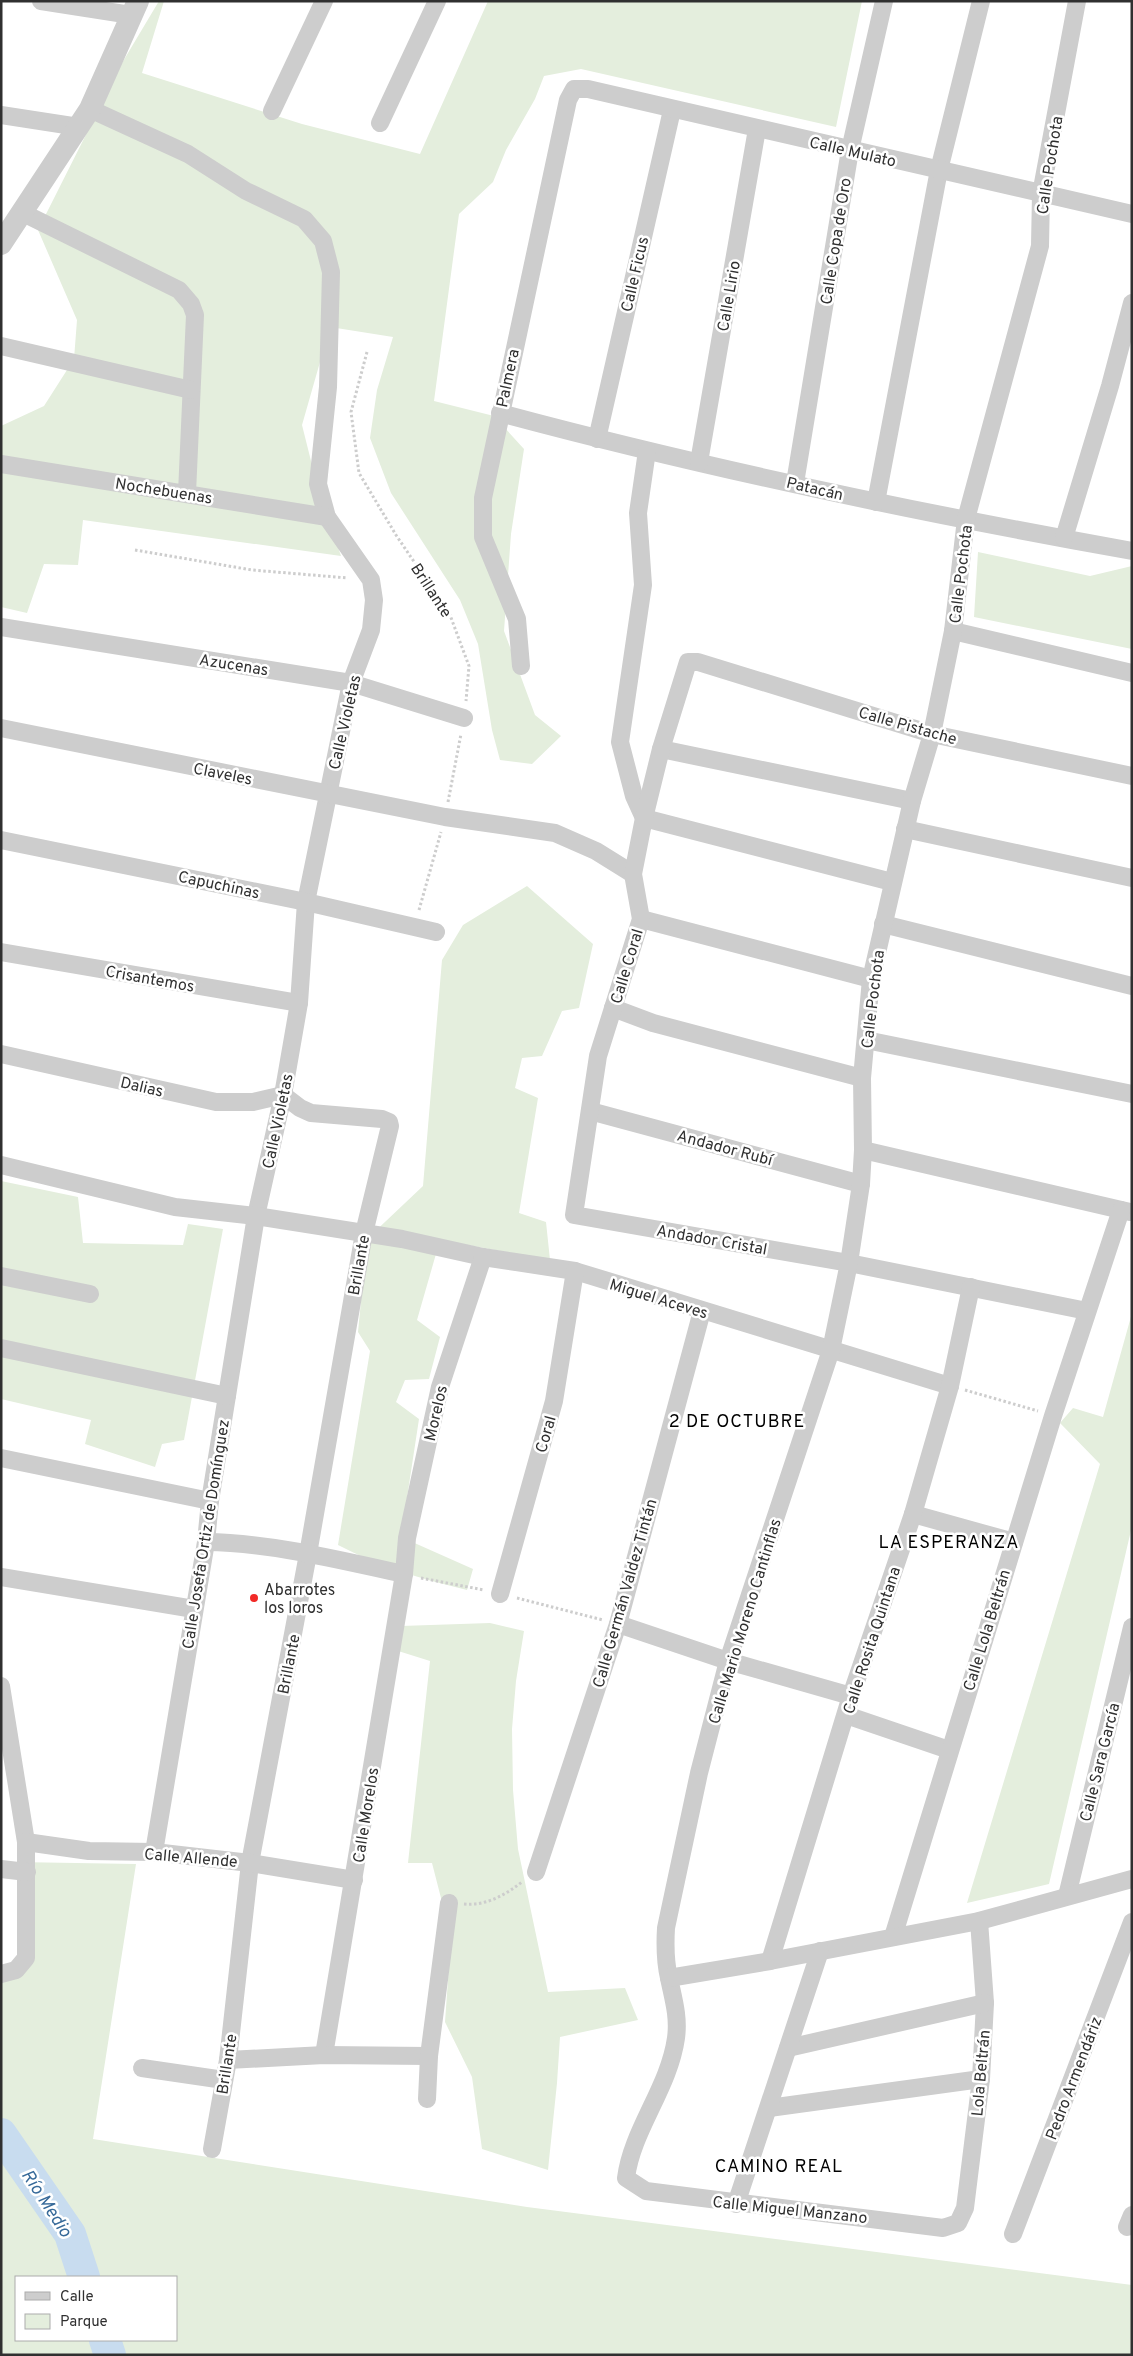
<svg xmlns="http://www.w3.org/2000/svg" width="1133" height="2356" viewBox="0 0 1133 2356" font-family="Overpass,sans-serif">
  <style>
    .green { fill: #e4eedd; fill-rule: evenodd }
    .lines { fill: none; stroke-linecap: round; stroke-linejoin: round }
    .river { stroke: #c8dcef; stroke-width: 32 }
    .path { stroke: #cdcdcd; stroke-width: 3; stroke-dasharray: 2.5 2.5; stroke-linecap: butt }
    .minor { stroke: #cdcdcd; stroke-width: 18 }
    .tertiary { stroke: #cdcdcd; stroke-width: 22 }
    .poi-dot { fill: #f22a27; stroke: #fff; stroke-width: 2 }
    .labels { text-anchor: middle; stroke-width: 5; stroke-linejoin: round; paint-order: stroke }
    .street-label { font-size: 16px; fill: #303030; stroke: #fff }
    .poi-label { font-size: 16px; fill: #303030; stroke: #fff; text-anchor: start }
    .neighbourhood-label { font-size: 18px; letter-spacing: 1px; fill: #000; stroke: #fff }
    .water-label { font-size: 18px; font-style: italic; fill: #376a99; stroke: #fff }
  </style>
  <rect width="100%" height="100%" fill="#fff"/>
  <g class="green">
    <polygon points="159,1 164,1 142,73 302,124 420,154 488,1 862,1 836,127 581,69 544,76 535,99 506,150 493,182 459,214 434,401 494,416 524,449 511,534 504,631 535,715 561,736 532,764 500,760 492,730 478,644 460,600 391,493 370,438 377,390 393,337 330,327 302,425 317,485 341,556 83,520 78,565 44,564 27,613 1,607 1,426 44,406 74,359 77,320 38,230 122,63"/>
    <polygon points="978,552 1090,576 1132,566 1132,649 974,617"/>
    <path d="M527,886L593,944L579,1008L562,1011L542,1056L522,1058L515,1088L538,1098L519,1213L546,1222L550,1260L440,1240L417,1320L440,1337L429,1379L405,1380L396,1402L419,1419L401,1537L473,1569L467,1590C422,1579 380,1567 338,1545L370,1351L358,1332L367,1239L423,1186L442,960L463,925Z"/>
    <polygon points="1,1181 78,1197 83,1243 183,1245 188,1224 223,1229 184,1440 162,1444 155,1467 85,1444 91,1420 1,1399"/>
    <polygon points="1132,1313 1132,1526 1049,1884 967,1903 1100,1464 1060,1423 1073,1408 1103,1417"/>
    <polygon points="490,1623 524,1631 516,1681 512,1729 513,1790 518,1849 548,1992 625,1988 638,2020 560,2037 557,2083 548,2170 482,2149 472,2077 445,2022 451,1937 432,1863 408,1863 430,1661 395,1650 401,1626"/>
    <path d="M16,1862L136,1864L93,2139L527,2207L1132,2285V2355H1V1977L22,1963ZM16,2277H176V2340H16Z"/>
  </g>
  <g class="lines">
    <g class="river">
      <polyline points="1,2134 70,2234 84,2277"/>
      <polyline points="105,2340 110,2355"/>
    </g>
    <g class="path">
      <polyline points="367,352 351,412 359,473 396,535 450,615 469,666 466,701"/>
      <polyline points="135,550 252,570 348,578"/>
      <polyline points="448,802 461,734"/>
      <polyline points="419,910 441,832"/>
      <polyline points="965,1390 1038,1411"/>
      <polyline points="421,1578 484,1590"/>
      <polyline points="517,1598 603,1620"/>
      <path d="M464,1904C486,1906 505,1895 522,1882"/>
    </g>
    <g class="minor">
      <polyline points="41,1 131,15"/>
      <polyline points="90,109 188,154 246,191 304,219 323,241 331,272 328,387 318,484 327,517 371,580 374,600 371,630 351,683 306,902 299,1003 283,1095 256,1216 210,1501 206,1542 154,1852"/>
      <polyline points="272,111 324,1"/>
      <polyline points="1,115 79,127"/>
      <polyline points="380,123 437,1"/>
      <polyline points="23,213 179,290 191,304 195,315 187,493"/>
      <polyline points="1,346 191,390"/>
      <path d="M500,413C708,469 920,513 1132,551"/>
      <polyline points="597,439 672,110"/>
      <polyline points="647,451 638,513 643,585 620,742 634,796 644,818 892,882"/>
      <polyline points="699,462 757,129"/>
      <polyline points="1,464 327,517"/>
      <polyline points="795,483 850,150 884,1"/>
      <polyline points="876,502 939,170 981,1"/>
      <polyline points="1064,538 1110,386 1132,303"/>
      <polyline points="1,627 351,683 464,718"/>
      <polyline points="953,631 1132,673"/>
      <polyline points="521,666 517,619 483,537 483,498 568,100 574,89 588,89 1132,214"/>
      <polyline points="1,728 445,817 555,833 596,851 633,874"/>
      <polyline points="661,749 912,801"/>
      <polyline points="905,829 1132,878"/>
      <polyline points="1,840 306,902 436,932"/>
      <polyline points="641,919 871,979"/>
      <polyline points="883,924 1132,986"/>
      <polyline points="1,952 299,1003"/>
      <polyline points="613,1008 653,1023 862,1078"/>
      <polyline points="866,1040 1132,1094"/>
      <polyline points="1,1054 216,1102 253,1102 283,1095 300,1108 311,1113 382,1119 389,1122 390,1126 364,1233 308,1554 250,1863 228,2060 212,2149"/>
      <polyline points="590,1111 861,1184"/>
      <polyline points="863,1150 1130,1212"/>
      <polyline points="1,1165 175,1207 256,1216 402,1239 483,1257 575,1271 950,1386"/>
      <polyline points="1,1276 90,1294"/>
      <polyline points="1087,1311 849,1263 574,1215 598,1056 641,919 633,874 644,818 661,749 688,662 698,662 932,734 1132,776"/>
      <polyline points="1,1348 227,1396"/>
      <polyline points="1,1458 210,1501"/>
      <polyline points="913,1514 1014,1542"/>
      <path d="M206,1542C273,1543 339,1560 404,1574"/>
      <polyline points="1,1577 194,1609"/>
      <polyline points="500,1594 554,1401 575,1271"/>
      <polyline points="618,1624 728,1661 851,1696"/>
      <polyline points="1,1686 26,1842 26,1958 16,1970 1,1974"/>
      <polyline points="846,1715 949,1750"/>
      <polyline points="26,1842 89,1851 154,1852 250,1863 354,1880"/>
      <polyline points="1,1869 27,1872"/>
      <polyline points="536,1872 618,1624 702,1311"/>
      <polyline points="1067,1896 1132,1627"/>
      <path d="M979,1921L985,2003L981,2079L965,2208L958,2223L943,2228L646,2191L626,2178C632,2130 669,2088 676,2038C679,2016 673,1998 669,1978C665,1961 665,1945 666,1928L699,1773L728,1661L831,1350L849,1263L861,1184L863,1150L862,1078L871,979L912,801L932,734L953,631L966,519L1040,246L1041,194L1077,1"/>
      <polyline points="893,1937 1053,1416 1121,1210"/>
      <polyline points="770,1961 851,1696 913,1514 950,1386 971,1287"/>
      <polyline points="669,1978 770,1961 979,1921 1132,1879"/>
      <polyline points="788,2048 985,2003"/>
      <polyline points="324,2055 404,1574 407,1538 440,1387 483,1257"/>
      <polyline points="228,2060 324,2055 429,2056"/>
      <polyline points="142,2068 224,2080"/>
      <polyline points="427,2099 429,2056 449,1903"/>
      <polyline points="769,2108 981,2079"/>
      <polyline points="736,2204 820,1951"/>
      <polyline points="1127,2227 1132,2215"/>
      <polyline points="1013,2234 1132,1922"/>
    </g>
    <polyline class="tertiary" points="1,244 90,109 138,1"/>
  </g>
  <circle class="poi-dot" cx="254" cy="1598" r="5"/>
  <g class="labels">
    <g class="street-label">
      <text transform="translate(853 151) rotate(13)" y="6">Calle Mulato</text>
      <text transform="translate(1049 165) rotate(-81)" y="6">Calle Pochota</text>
      <text transform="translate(835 241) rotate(-81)" y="6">Calle Copa de Oro</text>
      <text transform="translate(634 274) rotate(-77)" y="6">Calle Ficus</text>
      <text transform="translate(728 296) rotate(-80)" y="6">Calle Lirio</text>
      <text transform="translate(507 378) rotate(-78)" y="6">Palmera</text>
      <text transform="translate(815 488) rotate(13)" y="6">Patacán</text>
      <text transform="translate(164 490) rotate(9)" y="6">Nochebuenas</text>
      <text transform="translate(960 574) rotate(-83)" y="6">Calle Pochota</text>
      <text transform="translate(432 590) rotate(57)" y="6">Brillante</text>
      <text transform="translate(234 664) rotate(9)" y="6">Azucenas</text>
      <text transform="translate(344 722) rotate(-77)" y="6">Calle Violetas</text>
      <text transform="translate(908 725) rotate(16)" y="6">Calle Pistache</text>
      <text transform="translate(223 773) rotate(11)" y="6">Claveles</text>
      <text transform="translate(219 884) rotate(12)" y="6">Capuchinas</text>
      <text transform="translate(626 966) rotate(-73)" y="6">Calle Coral</text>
      <text transform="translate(150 978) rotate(10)" y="6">Crisantemos</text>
      <text transform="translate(872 999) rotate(-83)" y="6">Calle Pochota</text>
      <text transform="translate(142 1086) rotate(13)" y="6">Dalias</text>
      <text transform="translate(277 1121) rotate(-78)" y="6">Calle Violetas</text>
      <text transform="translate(725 1147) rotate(15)" y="6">Andador Rubí</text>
      <text transform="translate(712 1239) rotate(10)" y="6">Andador Cristal</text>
      <text transform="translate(358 1265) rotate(-80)" y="6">Brillante</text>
      <text transform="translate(659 1298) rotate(17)" y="6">Miguel Aceves</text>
      <text transform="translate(435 1413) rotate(-77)" y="6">Morelos</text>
      <text transform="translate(545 1434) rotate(-74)" y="6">Coral</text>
      <text transform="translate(205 1534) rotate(-81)" y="6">Calle Josefa Ortiz de Domínguez</text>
      <text transform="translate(624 1593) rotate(-74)" y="6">Calle Germán Valdez Tintán</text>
      <text transform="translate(744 1621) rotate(-73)" y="6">Calle Mario Moreno Cantinflas</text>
      <text transform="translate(986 1630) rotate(-73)" y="6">Calle Lola Beltrán</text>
      <text transform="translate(871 1640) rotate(-72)" y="6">Calle Rosita Quintana</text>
      <text transform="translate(288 1664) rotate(-79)" y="6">Brillante</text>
      <text transform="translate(1099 1762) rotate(-76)" y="6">Calle Sara García</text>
      <text transform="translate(365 1815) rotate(-81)" y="6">Calle Morelos</text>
      <text transform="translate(191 1857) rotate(5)" y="6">Calle Allende</text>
      <text transform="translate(226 2064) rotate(-81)" y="6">Brillante</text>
      <text transform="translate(980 2073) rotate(-85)" y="6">Lola Beltrán</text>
      <text transform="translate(1073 2078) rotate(-69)" y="6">Pedro Armendáriz</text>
      <text transform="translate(790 2209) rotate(6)" y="6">Calle Miguel Manzano</text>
    </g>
    <g class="poi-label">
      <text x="264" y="1595">Abarrotes<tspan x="264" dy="18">los loros</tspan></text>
    </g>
    <g class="neighbourhood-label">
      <text x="737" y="1427">2 DE OCTUBRE</text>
      <text x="949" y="1548">LA ESPERANZA</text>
      <text x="779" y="2172">CAMINO REAL</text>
    </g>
    <g class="water-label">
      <text transform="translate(47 2203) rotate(57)" y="6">Río Medio</text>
    </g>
  </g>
  <rect width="1133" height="2356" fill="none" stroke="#303030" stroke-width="5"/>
  <rect x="15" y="2276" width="162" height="65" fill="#ffffff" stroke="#acacac"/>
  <rect x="25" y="2292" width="25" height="8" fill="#cdcdcd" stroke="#acacac"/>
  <text x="60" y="2301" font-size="15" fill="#303030">Calle</text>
  <rect x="25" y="2314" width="25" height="15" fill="#e4eedd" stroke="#acacac"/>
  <text x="60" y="2326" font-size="15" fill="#303030">Parque</text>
</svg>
